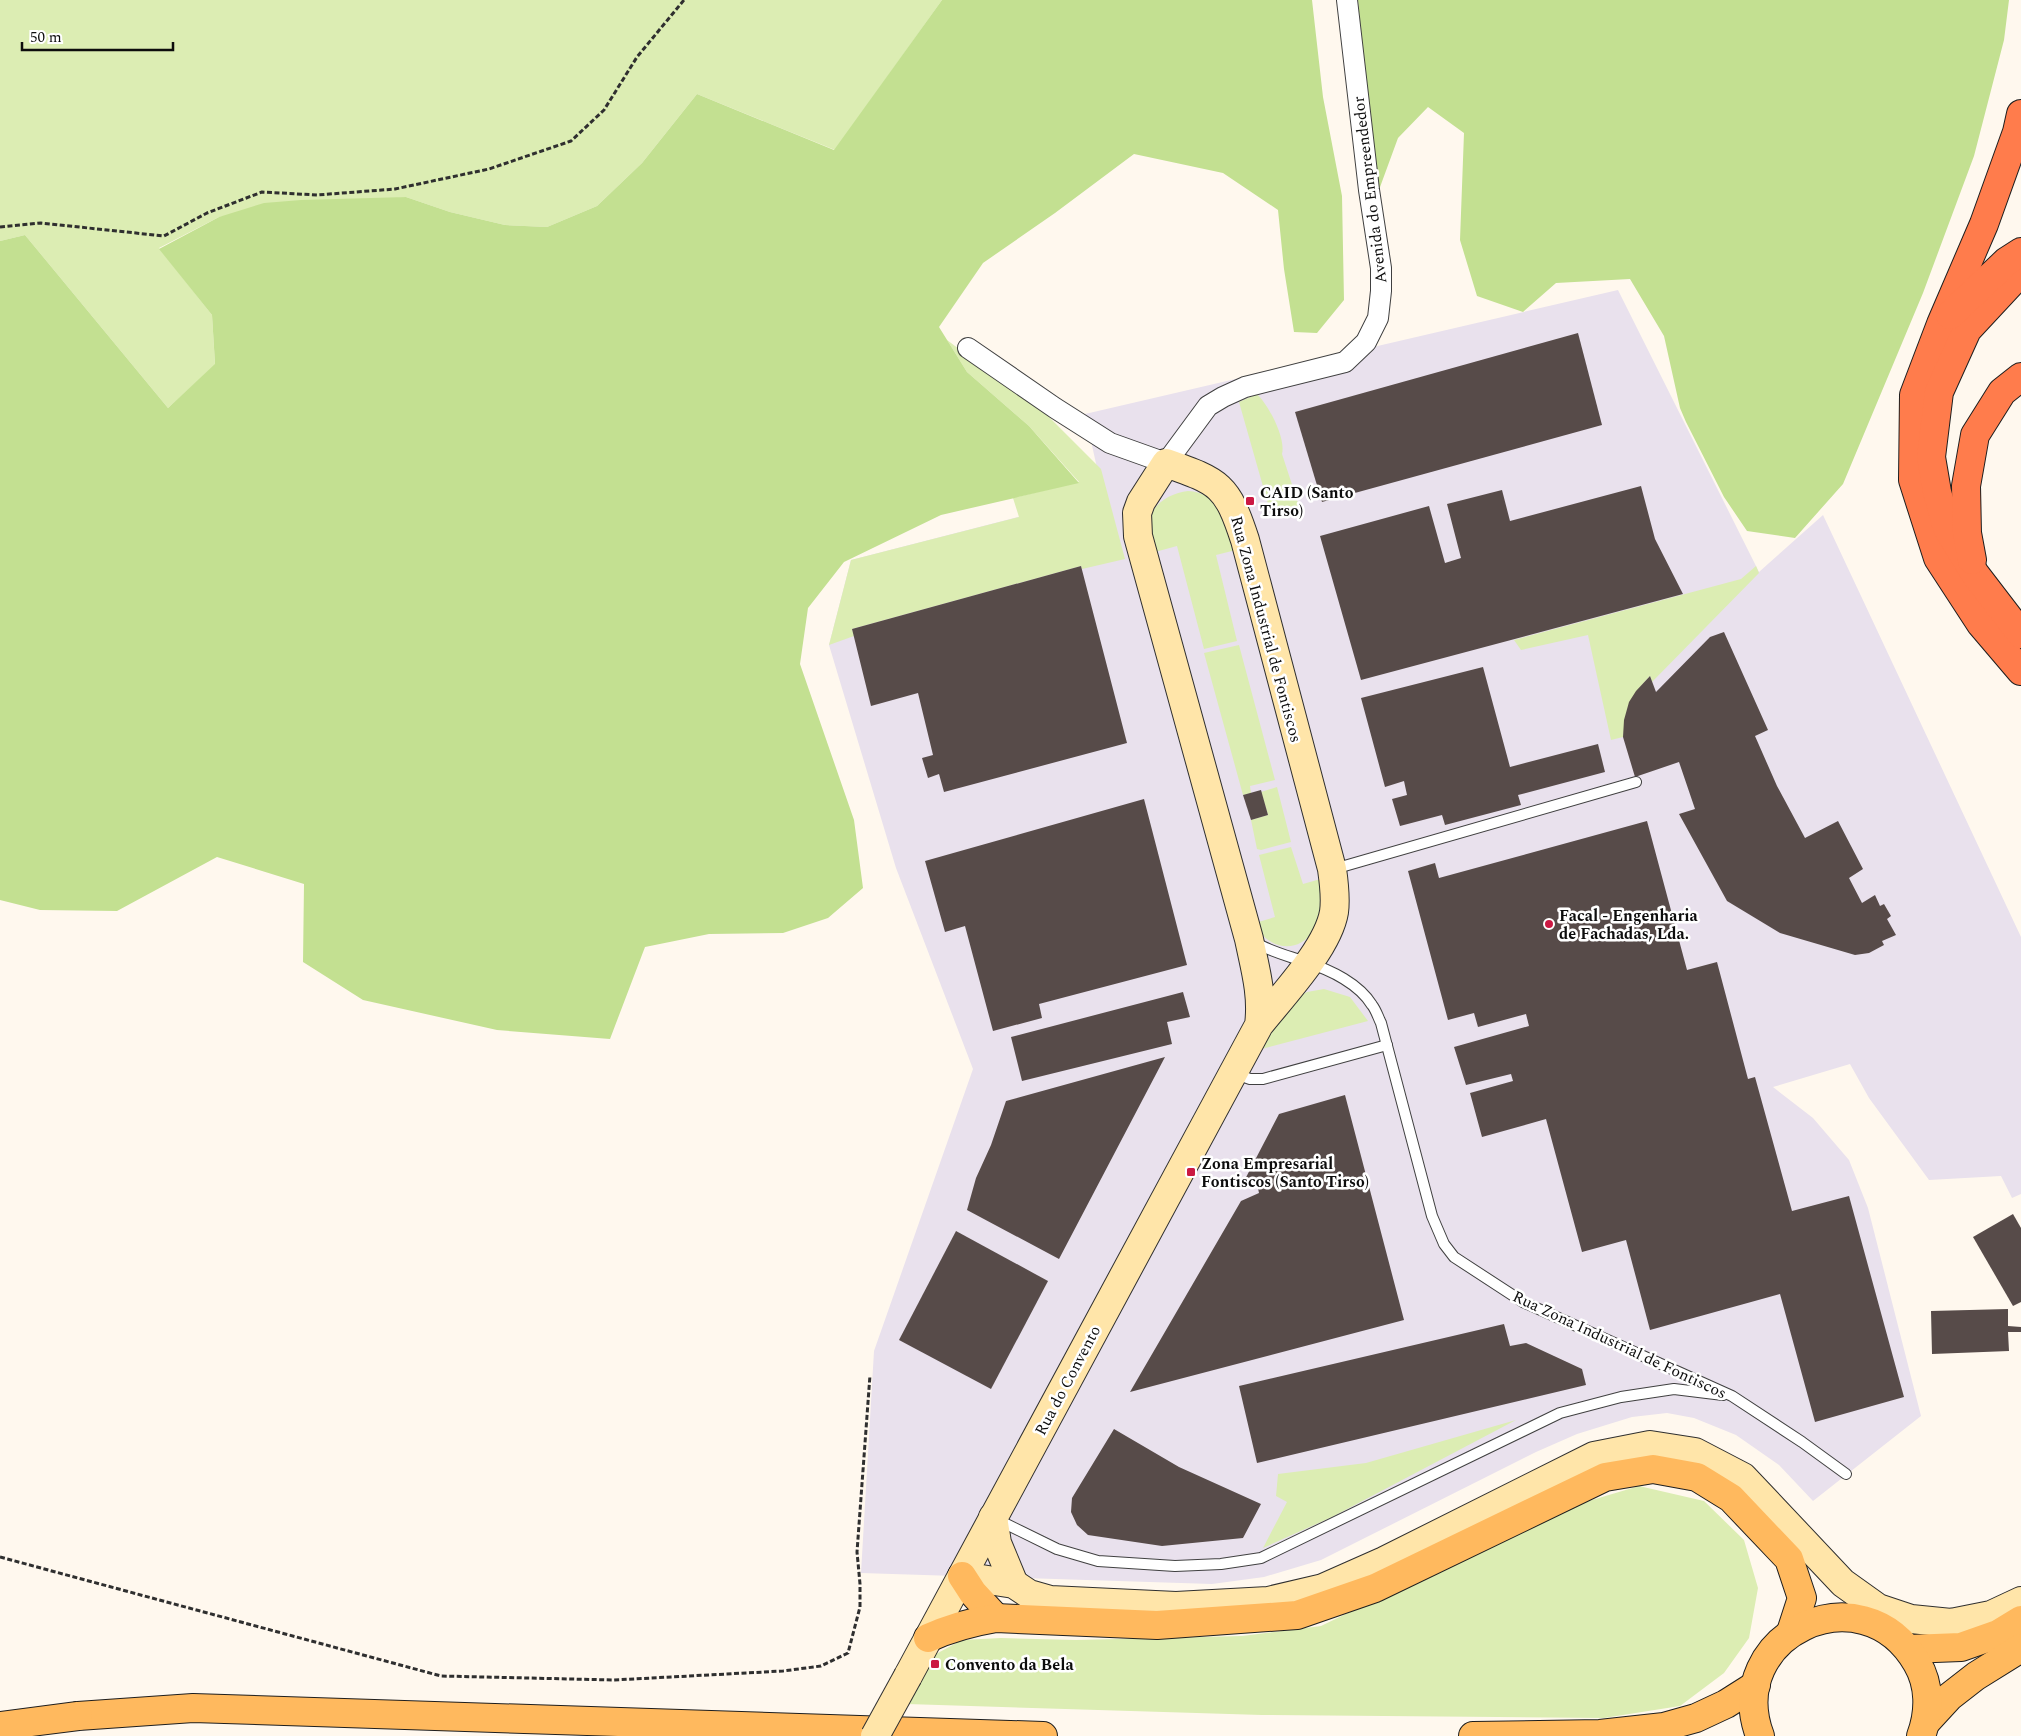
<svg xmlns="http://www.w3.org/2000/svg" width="2021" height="1736" viewBox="0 0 2021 1736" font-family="Spectral,serif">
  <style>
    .industrial { fill: #e9e1ed }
    .green { fill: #dcedb3 }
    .forest { fill: #c3e091 }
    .building { fill: #574b49 }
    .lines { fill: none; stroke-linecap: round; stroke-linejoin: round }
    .lane-casing { stroke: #404040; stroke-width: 12 }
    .street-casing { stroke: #404040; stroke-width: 22 }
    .secondary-casing { stroke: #2f2f2f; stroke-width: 30 }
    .primary-casing { stroke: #1e1e1e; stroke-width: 30 }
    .highway-casing { stroke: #1e1e1e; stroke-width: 30 }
    .path { stroke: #2f2f2f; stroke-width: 3; stroke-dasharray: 5 2.5; stroke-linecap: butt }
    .lane { stroke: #fff; stroke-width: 10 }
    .street { stroke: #fff; stroke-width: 20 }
    .secondary { stroke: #ffe5a9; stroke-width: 28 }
    .primary { stroke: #ffb95e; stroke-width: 28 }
    .highway { stroke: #ff7c4c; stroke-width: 28 }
    .secondary-bridge-casing { stroke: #2f2f2f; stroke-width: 30; stroke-linecap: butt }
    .primary-bridge-casing { stroke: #1e1e1e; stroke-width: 30; stroke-linecap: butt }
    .secondary-bridge { stroke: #ffe5a9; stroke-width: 28 }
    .primary-bridge { stroke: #ffb95e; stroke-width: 28 }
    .poi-dot { fill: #cb1842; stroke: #fff; stroke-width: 2 }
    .labels { text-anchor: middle; stroke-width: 5; stroke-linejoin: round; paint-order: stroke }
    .street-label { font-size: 16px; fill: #0d0d0d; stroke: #fff }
    .poi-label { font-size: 16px; font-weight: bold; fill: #0d0d0d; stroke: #fff; text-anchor: start }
  </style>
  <rect width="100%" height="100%" fill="#fff8ee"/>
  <polygon class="industrial" points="1618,290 1759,572 1823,515 2021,937 2021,1194 2012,1198 2001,1176 1929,1180 1869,1098 1850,1064 1773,1087 1813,1118 1849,1160 1868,1208 1921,1416 1813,1501 1779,1465 1736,1435 1694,1418 1667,1413 1632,1417 1577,1434 1536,1452 1321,1560 1264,1577 1212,1584 861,1573 874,1351 973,1069 896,868 829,645 851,560 1103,495 1085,414"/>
  <g class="green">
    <polygon points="0,0 942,0 835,150 697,94 642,163 597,206 547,227 505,225 450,212 406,197 219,217 159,248 212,315 215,365 168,408 25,235 0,241"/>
    <polygon points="947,340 1046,414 1101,469 1125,559 1082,569 1081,566 852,629 854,636 829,645 851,560 1019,517 1013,498 1079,482 1029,426 967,372"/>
    <path d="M1257,394C1269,406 1286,438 1282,454L1300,509L1272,518L1239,402Z"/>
    <path d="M1188,491C1220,492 1227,525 1236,550L1216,555L1237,641L1204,649L1177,546L1155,552C1153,543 1148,530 1150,520C1153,502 1172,493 1188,491Z"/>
    <path d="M1756,566L1759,573L1652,682L1650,676C1627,700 1629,706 1623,737L1611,740L1588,635L1521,650L1514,640L1741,579Z"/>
    <polygon points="1239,645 1275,780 1250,786 1251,793 1243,795 1204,653"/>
    <polygon points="1277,787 1291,842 1261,850 1257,849 1251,820 1268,815 1261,792"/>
    <path d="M1291,847L1303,884L1324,878C1323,897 1324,914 1313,931C1297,956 1265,948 1255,923L1275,917L1259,855Z"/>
    <polygon points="1324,989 1350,997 1368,1021 1258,1050 1293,1000 1307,992"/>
    <polygon points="1516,1420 1332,1517 1263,1548 1287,1502 1276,1496 1278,1474 1366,1463"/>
    <polygon points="1639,1486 1704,1501 1744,1540 1758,1588 1749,1638 1724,1673 1680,1706 1604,1718 1262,1715 907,1704 925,1669 936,1654 962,1640 1001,1638 1076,1640 1242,1636 1321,1626 1562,1509"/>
  </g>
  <g class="forest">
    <polygon points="942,0 1312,0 1323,97 1342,196 1344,300 1317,333 1294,332 1284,269 1278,210 1223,173 1134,154 1055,213 983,263 939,327 967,372 1029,426 1079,483 941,515 844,562 808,608 800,664 854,820 863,888 828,918 783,933 709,934 645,947 610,1039 497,1030 363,1000 303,962 304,884 217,857 117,911 40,910 0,900 0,241 25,235 168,408 215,364 212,315 159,249 219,217 264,203 301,200 406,197 450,212 505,225 547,227 597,206 642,163 697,94 834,150"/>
    <polygon points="1358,0 2009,0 2004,40 1974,156 1923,293 1843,484 1795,538 1747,531 1724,497 1686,422 1680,408 1664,336 1630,279 1556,283 1523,312 1477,296 1460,240 1464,133 1428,107 1398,138 1376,198"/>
  </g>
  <g class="building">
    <polygon points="1578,333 1602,425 1322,502 1295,412"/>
    <polygon points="1641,486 1655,539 1683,594 1361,680 1320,536 1429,506 1445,563 1461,558 1447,504 1502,490 1510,521"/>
    <polygon points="1081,566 1127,743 944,792 939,774 928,778 922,758 933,755 918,693 871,706 852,629"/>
    <polygon points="1724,632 1768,730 1755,736 1777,786 1805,838 1838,821 1863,869 1849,878 1862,903 1875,895 1880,906 1884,904 1891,916 1887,919 1896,935 1882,941 1884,945 1869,953 1855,955 1780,933 1727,901 1679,814 1695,809 1679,762 1635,777 1623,737 1624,720 1629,702 1636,691 1650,676 1656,692 1710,637"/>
    <polygon points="1483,667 1510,767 1598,744 1605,772 1518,795 1521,805 1445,825 1442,815 1400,826 1392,799 1407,795 1404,781 1385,787 1361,698"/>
    <polygon points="1261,790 1268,815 1251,820 1243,795"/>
    <polygon points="1144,799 1187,965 1039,1004 1042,1018 993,1031 965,926 945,932 925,861"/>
    <polygon points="1647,821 1687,970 1717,962 1748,1079 1755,1077 1792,1211 1849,1196 1904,1397 1815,1422 1780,1294 1650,1330 1626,1240 1582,1252 1546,1119 1482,1137 1470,1093 1513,1081 1511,1074 1466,1085 1454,1047 1529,1026 1526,1014 1478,1027 1474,1013 1448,1020 1408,871 1435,863 1439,878"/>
    <polygon points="1183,992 1190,1017 1167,1022 1172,1044 1022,1081 1011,1037"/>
    <polygon points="1165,1057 1059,1259 967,1210 976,1178 991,1145 1006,1101"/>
    <polygon points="1345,1095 1404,1320 1130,1392 1241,1201 1259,1193 1256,1179 1242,1185 1279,1114"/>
    <polygon points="2013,1214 2021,1228 2021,1302 2013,1306 1973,1237"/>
    <polygon points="956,1231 1048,1281 991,1389 899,1340"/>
    <polygon points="2008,1309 2008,1326 2021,1327 2021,1332 2008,1332 2009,1351 1932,1354 1931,1311"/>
    <polygon points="1504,1324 1510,1346 1526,1343 1582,1369 1586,1385 1257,1463 1239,1386"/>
    <polygon points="1114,1429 1179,1467 1261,1504 1243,1538 1162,1546 1088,1535 1077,1525 1071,1512 1072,1498"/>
  </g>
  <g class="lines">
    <g class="lane-casing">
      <g id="lane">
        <polyline points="1334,869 1636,782"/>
        <path d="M1254,942C1271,952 1289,956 1308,963C1331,970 1359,984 1372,1005C1376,1010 1378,1017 1381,1023L1432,1216L1444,1244L1454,1257L1523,1302L1732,1396L1802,1442L1846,1474"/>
        <polyline points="1233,1073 1250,1079 1263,1079 1387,1045"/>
        <polyline points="998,1520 1057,1549 1098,1561 1175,1566 1221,1564 1261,1558 1560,1413 1621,1397 1674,1389 1723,1395"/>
      </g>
    </g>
    <g class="street-casing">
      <polyline id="street" points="968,348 1055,408 1110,443 1166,463 1208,406 1223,397 1245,387 1345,362 1366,342 1378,318 1381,291 1381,268 1369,190 1347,0"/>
    </g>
    <g class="secondary-casing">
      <g id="secondary">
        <polyline points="993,1517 997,1543 1014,1584"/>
        <polyline points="962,1576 1014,1584 1029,1594 1050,1600 1176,1606 1268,1601 1323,1588 1384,1561 1594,1456 1650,1445 1695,1452 1743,1477 1843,1583 1878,1608 1911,1619 1951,1623 1991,1615 2021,1601"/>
        <path d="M908,1676L1259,1025C1282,996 1328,948 1334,912C1336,898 1334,883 1332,869L1245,540C1227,485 1220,482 1166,463L1141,502L1137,513L1138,536L1249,939C1255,968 1263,995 1259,1025"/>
      </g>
    </g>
    <g class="primary-casing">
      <g id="primary">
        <polyline points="962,1576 973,1593 996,1618"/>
        <path d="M928,1638C950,1628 972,1622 996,1618L1157,1625L1297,1615L1375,1588L1605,1477L1653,1469L1697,1477L1731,1498L1789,1559L1802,1598L1791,1632"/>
        <polyline points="1909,1649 1961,1647 1998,1634 2021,1620"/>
        <polyline points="78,1716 193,1708 1043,1736"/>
        <polyline points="1926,1722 1949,1697 1976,1676 2021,1648"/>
        <polyline points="1473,1736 1600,1734 1664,1727 1696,1718 1726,1704 1756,1685"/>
        <path d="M1760,1736C1722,1636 1862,1568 1917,1663C1930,1685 1930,1712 1921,1736"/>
      </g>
    </g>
    <g class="highway-casing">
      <g id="highway">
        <polyline points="2021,114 2017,132 1984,224 1941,324 1914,395 1913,480 1938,558 1981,624 2021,671"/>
        <polyline points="2021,272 1967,330 1939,392 1931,457 1937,492 1947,528 1975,574 2021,634"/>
        <polyline points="1950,315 2007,261 2021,252"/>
        <polyline points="1972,560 1967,533 1966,486 1975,435 2002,392 2021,377"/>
      </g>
    </g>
    <g class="path">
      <polyline points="0,227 41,223 164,236 207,213 262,192 317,195 395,189 489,169 571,141 604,110 637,57 684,0"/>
      <polyline points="0,1557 441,1676 614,1680 783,1671 821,1666 848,1653 860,1607 860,1584 857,1552 870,1375"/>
    </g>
    <use href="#lane" class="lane"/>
    <use href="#street" class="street"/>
    <use href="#secondary" class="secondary"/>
    <use href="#primary" class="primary"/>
    <use href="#highway" class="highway"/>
    <g class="secondary-bridge-casing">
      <polyline id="secondary-bridge" points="875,1736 908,1676"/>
    </g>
    <g class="primary-bridge-casing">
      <polyline id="primary-bridge" points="0,1726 78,1716"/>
    </g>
    <use href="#secondary-bridge" class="secondary-bridge"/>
    <use href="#primary-bridge" class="primary-bridge"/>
  </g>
  <g class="poi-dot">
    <rect x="1245" y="496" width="10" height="10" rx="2.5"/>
    <circle cx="1549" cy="924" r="5"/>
    <rect x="1186" y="1167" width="10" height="10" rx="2.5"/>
    <rect x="930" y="1659" width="10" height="10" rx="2.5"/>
  </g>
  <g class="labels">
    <g class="street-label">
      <text transform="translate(1369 190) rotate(-97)" y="6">Avenida do Empreendedor</text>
      <text transform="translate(1267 629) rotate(75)" y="6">Rua Zona Industrial de Fontiscos</text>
      <text transform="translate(1620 1344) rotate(25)" y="6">Rua Zona Industrial de Fontiscos</text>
      <text transform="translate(1067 1380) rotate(-62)" y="6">Rua do Convento</text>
    </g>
    <g class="poi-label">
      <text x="1260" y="498">CAID (Santo<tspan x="1260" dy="18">Tirso)</tspan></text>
      <text x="1559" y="921">Facal - Engenharia<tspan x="1559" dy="18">de Fachadas, Lda.</tspan></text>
      <text x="1201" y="1169">Zona Empresarial<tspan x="1201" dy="18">Fontiscos (Santo Tirso)</tspan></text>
      <text x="945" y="1670">Convento da Bela</text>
    </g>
  </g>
  <path d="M22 42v8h151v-8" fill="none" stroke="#0d0d0d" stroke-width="2.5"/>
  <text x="30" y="42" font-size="15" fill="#0d0d0d" stroke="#ffffff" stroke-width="4" paint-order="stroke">50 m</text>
</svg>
